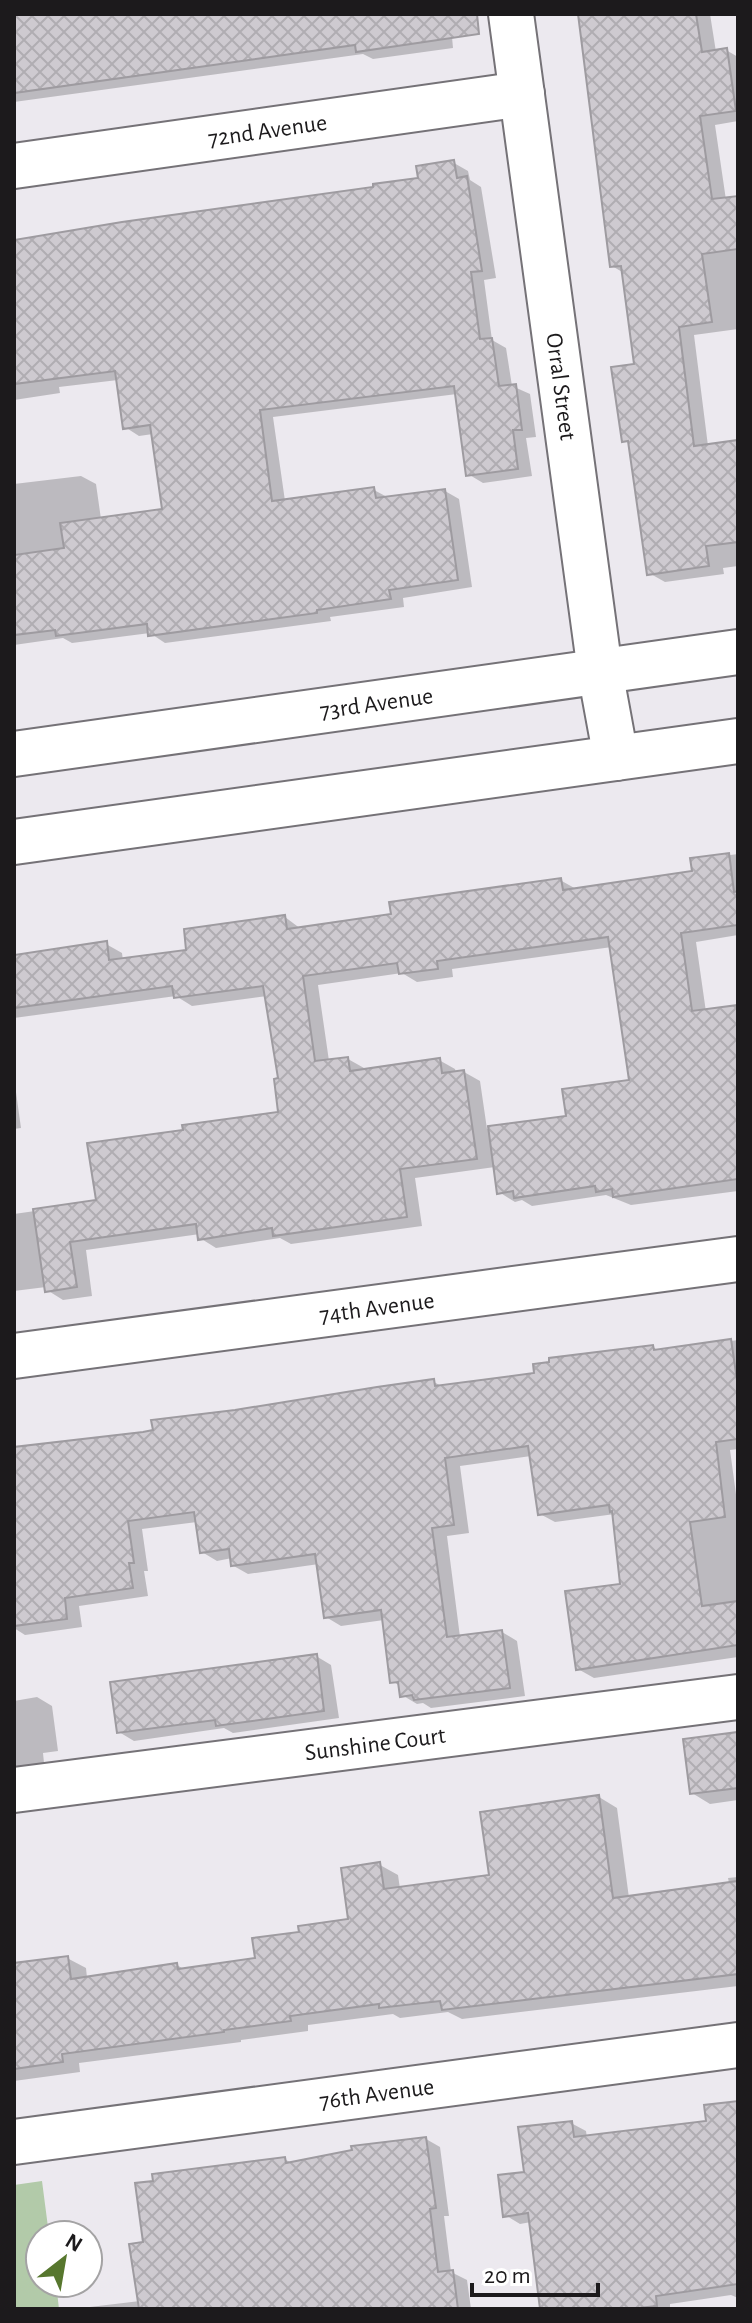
<svg xmlns="http://www.w3.org/2000/svg" width="752" height="2323" viewBox="0 0 752 2323" font-family="'Alegreya Sans',sans-serif">
  <style>
    .green { fill: #b2caa9 }
    .shadow { fill: #0003; fill-rule: evenodd }
    .building { fill: url(#building-cross-hatch); stroke: #9e9ba0; stroke-width: 2 }
    .lines { fill: none; stroke-linecap: round; stroke-linejoin: round }
    .minor-casing { stroke: #757277; stroke-width: 48 }
    .major-casing { stroke: #757277; stroke-width: 48 }
    .minor { stroke: #fff; stroke-width: 44 }
    .major { stroke: #fff; stroke-width: 44 }
    .labels { text-anchor: middle; stroke-width: 7; stroke-linejoin: round; paint-order: stroke }
    .street-label { font-size: 24px; fill: #1c1a1c; stroke: #fff }
  </style>
  <defs>
    <pattern id="building-cross-hatch" width="8" height="8" patternUnits="userSpaceOnUse" patternTransform="scale(2)"><rect width="8" height="8" fill="#cecad0"/><path d="M0 0l8 8M0 8l8-8" fill="none" stroke="#b0adb2"/></pattern>
  </defs>
  <rect width="100%" height="100%" fill="#ece9ef"/>
  <polygon class="green" points="42,2181 49,2235 40,2235 40,2283 56,2283 59,2309 14,2309 14,2185"/>
  <g class="shadow">
    <polygon points="14,14 461,14 452,37 453,48 373,59 363,54 14,102"/>
    <polygon points="580,14 710,14 716,52 726,50 738,57 738,121 715,125 726,200 738,198 738,329 694,335 708,446 738,442 738,566 723,568 724,574 665,582 649,573 631,444 624,440 637,366 624,273 612,266"/>
    <polygon points="454,163 468,171 470,180 481,187 496,278 484,280 492,340 506,348 512,386 530,394 536,437 526,438 532,476 483,483 468,474 457,394 273,417 285,501 374,490 389,498 445,491 459,499 472,587 403,598 404,607 330,617 331,621 165,643 150,633 72,643 63,638 14,645 14,484 81,476 96,484 101,519 164,511 153,434 139,436 125,427 118,380 59,387 60,393 14,400 14,241 375,189 420,180"/>
    <path d="M738,854V935L696,942L706,1012L738,1007V1191L631,1205L606,1195L532,1206L522,1200L515,1202L499,1192L495,1167L415,1178L422,1226L291,1244L280,1238L216,1248L200,1238V1234L86,1250L92,1296L63,1300L47,1290L46,1287L14,1291V1214L98,1202L185,1132L280,1114V1080L267,996L192,1006L176,996L14,1018V957L106,944L122,953L123,961L189,952L285,917L301,929L393,915L560,880L578,890L695,873L692,860ZM612,947L631,1082L568,1118L487,1129L480,1081L464,1072L456,1073L455,1069L439,1060L364,1071V1068L348,1059L329,1061L318,985L402,973L417,982L453,977L452,969Z"/>
    <polygon points="14,1078 21,1128 14,1129"/>
    <polygon points="738,1340 738,1449 730,1450 738,1509 738,1657 594,1678 578,1669 623,1586 615,1514 555,1522 540,1514 531,1456 460,1466 469,1533 447,1536 460,1637 502,1632 517,1641 525,1696 431,1708 423,1703 417,1704 402,1695 400,1686 392,1681 384,1620 341,1626 326,1617 319,1564 248,1574 232,1565 232,1558 217,1561 202,1552 197,1522 142,1529 148,1571 144,1571 148,1596 79,1606 82,1627 25,1635 14,1628 14,1449 143,1434 434,1382 443,1387 536,1374 652,1347 660,1351"/>
    <polygon points="316,1656 331,1665 339,1718 233,1733 224,1728 134,1741 119,1732"/>
    <polygon points="37,1697 52,1706 58,1751 43,1753 44,1763 14,1767 14,1701"/>
    <polygon points="738,1735 738,1800 710,1804 692,1793"/>
    <polygon points="599,1797 617,1808 629,1898 729,1883 728,1878 738,1877 738,1986 462,2019 448,2012 400,2018 393,2014 308,2025 308,2031 241,2040 241,2042 79,2063 80,2072 14,2081 14,1965 67,1958 86,1968 87,1978 177,1965 185,1970 258,1960 301,1934 351,1921 380,1865 398,1875 400,1889 492,1877"/>
    <polygon points="738,2102 738,2298 731,2295 670,2304 670,2309 542,2309 531,2222 520,2224 505,2215 526,2174 571,2123 586,2131 587,2138 709,2123"/>
    <polygon points="426,2139 440,2147 449,2216 444,2216 451,2272 467,2280 471,2309 73,2309 140,2301 145,2244 284,2159 292,2163"/>
  </g>
  <g class="building">
    <polygon points="14,14 477,14 479,34 356,52 355,45 14,93"/>
    <polygon points="578,14 696,14 702,52 727,48 736,111 700,116 712,199 738,196 738,249 702,254 712,322 679,327 694,446 738,440 738,542 706,546 709,566 647,575 628,441 622,442 611,367 634,364 621,266 610,267"/>
    <polygon points="454,160 457,178 467,176 482,271 471,272 480,339 492,338 499,386 516,384 522,430 513,430 518,469 466,476 454,386 260,410 272,501 374,487 376,498 445,489 458,580 389,590 391,599 317,610 317,613 148,636 147,624 56,636 55,630 14,635 14,555 64,548 60,523 162,509 150,425 123,429 115,371 14,384 14,240 122,222 373,187 373,184 418,178 416,166"/>
    <polygon points="729,853 734,892 738,891 738,925 681,933 692,1011 738,1005 738,1179 613,1197 612,1189 596,1192 595,1186 514,1198 513,1191 497,1194 488,1126 566,1116 562,1089 629,1080 608,937 437,961 438,969 399,974 397,963 303,976 315,1061 348,1057 350,1071 440,1058 442,1073 464,1070 477,1159 400,1169 407,1217 273,1236 272,1228 198,1240 196,1224 70,1242 77,1287 45,1292 33,1209 96,1200 87,1143 183,1130 182,1125 278,1112 274,1079 278,1078 263,986 174,998 172,986 14,1008 14,955 107,941 109,960 186,950 184,929 285,915 287,929 391,914 389,902 561,878 563,890 692,871 690,858"/>
    <polygon points="731,1339 738,1387 738,1439 716,1442 725,1517 690,1522 702,1606 738,1601 738,1645 576,1670 565,1591 620,1584 612,1511 610,1512 609,1505 538,1515 528,1446 445,1458 454,1525 432,1528 447,1637 502,1630 510,1688 414,1700 412,1695 400,1697 398,1682 390,1683 381,1610 324,1618 315,1554 231,1566 229,1549 200,1553 194,1512 128,1521 134,1563 129,1563 133,1588 65,1598 67,1619 14,1626 14,1447 143,1432 153,1430 151,1420 235,1410 377,1387 434,1379 435,1386 534,1373 533,1364 549,1362 549,1358 653,1345 654,1350"/>
    <polygon points="317,1654 324,1711 216,1726 215,1720 117,1733 110,1682"/>
    <polygon points="738,1732 738,1788 690,1794 683,1739"/>
    <polygon points="599,1795 613,1898 738,1881 738,1974 442,2010 440,2001 379,2008 379,2004 290,2016 291,2021 224,2030 224,2032 62,2054 63,2062 14,2069 14,1963 68,1956 71,1979 177,1963 178,1969 255,1958 252,1938 299,1932 298,1926 348,1919 341,1868 380,1862 384,1889 489,1875 480,1812"/>
    <polygon points="738,2101 738,2284 656,2296 657,2306 629,2309 540,2309 528,2213 503,2217 498,2175 524,2172 518,2127 572,2121 574,2137 706,2121 704,2105"/>
    <polygon points="426,2137 436,2208 430,2209 438,2272 453,2270 458,2309 139,2309 129,2244 143,2242 135,2183 153,2181 152,2174 285,2157 286,2163 352,2150 351,2146"/>
  </g>
  <g class="lines">
    <g class="minor-casing">
      <g id="minor">
        <path id="s1" d="M511,14L600,671L616,758"/>
        <path id="s2" d="M14,166L522,94"/>
        <path id="s3" d="M14,1356L738,1259"/>
        <path id="s4" d="M14,1790L738,1697"/>
        <path id="s5" d="M14,2142L738,2045"/>
      </g>
    </g>
    <g class="major-casing">
      <g id="major">
        <path id="s6" d="M14,754L738,652"/>
        <polyline points="14,842 738,741"/>
      </g>
    </g>
    <use href="#minor" class="minor"/>
    <use href="#major" class="major"/>
  </g>
  <g class="labels">
    <g class="street-label">
      <text dy="8" stroke="none"><textPath href="#s2" startOffset="256">72nd Avenue</textPath></text>
      <text dy="8" stroke="none"><textPath href="#s1" startOffset="376">Orral Street</textPath></text>
      <text dy="8" stroke="none"><textPath href="#s6" startOffset="366">73rd Avenue</textPath></text>
      <text dy="8" stroke="none"><textPath href="#s3" startOffset="366">74th Avenue</textPath></text>
      <text dy="8" stroke="none"><textPath href="#s4" startOffset="364">Sunshine Court</textPath></text>
      <text dy="8" stroke="none"><textPath href="#s5" startOffset="366">76th Avenue</textPath></text>
    </g>
  </g>
  <rect width="752" height="2323" fill="none" stroke="#1c1a1c" stroke-width="32"/>
  <g transform="translate(64 2259) rotate(31)"><circle r="38" fill="#ffffff" stroke="#a4a3a4" stroke-width="2"/>
  <path d="M0-6L14 30L0 20L-14 30Z" fill="#57772e"/>
  <text y="-12" font-size="22" font-weight="bold" text-anchor="middle" fill="#1c1a1c">N</text>
  </g>
  <path d="M472 2283v12h126v-12" fill="none" stroke="#1c1a1c" stroke-width="4"/>
  <text x="484" y="2283" font-size="24" fill="#1c1a1c" stroke="#ffffff" stroke-width="6" paint-order="stroke">20 m</text>
</svg>
